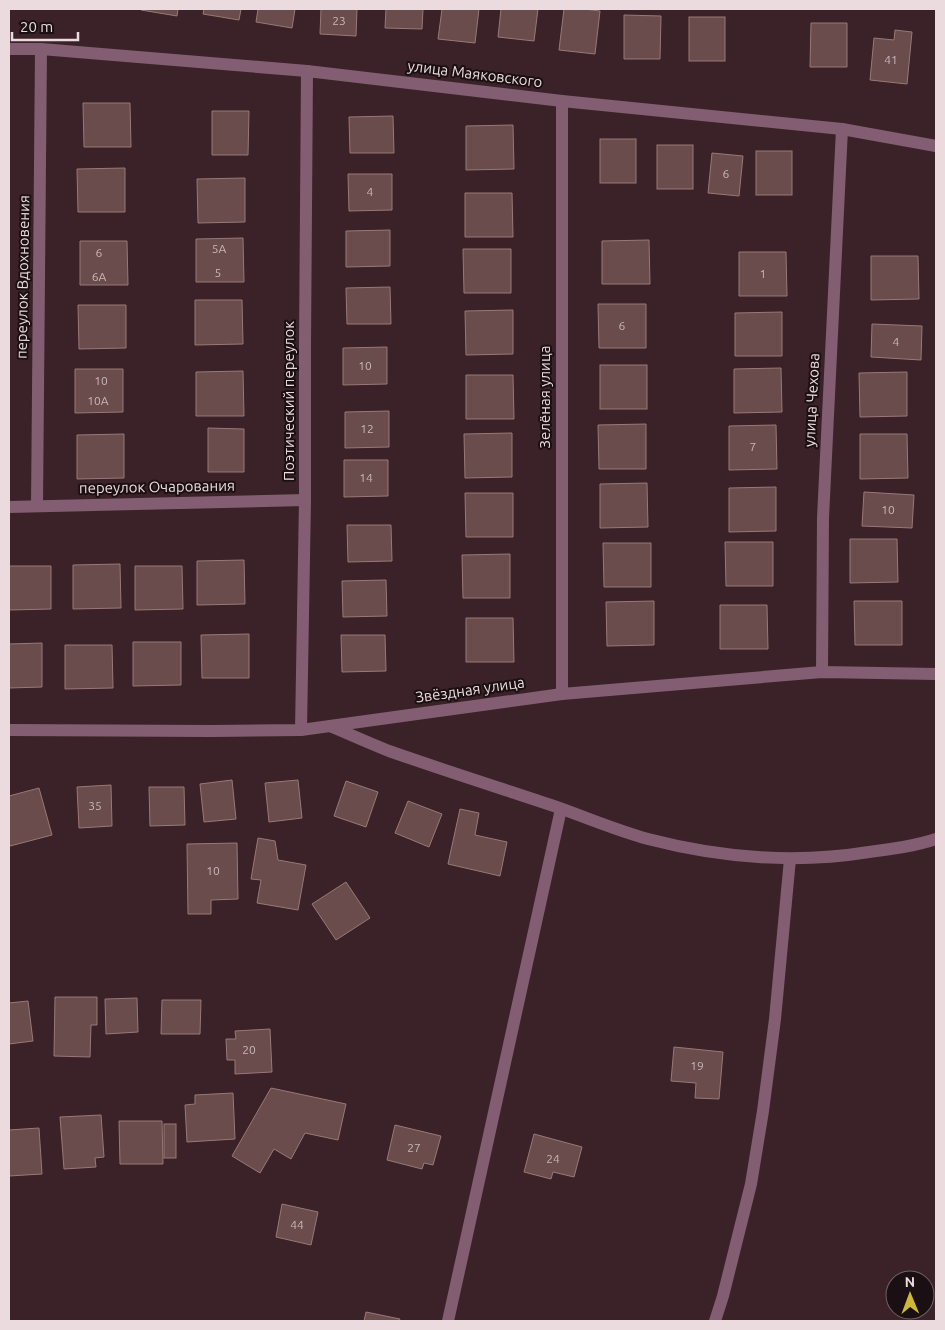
<svg xmlns="http://www.w3.org/2000/svg" width="945" height="1330" viewBox="0 0 945 1330" font-family="Ubuntu,sans-serif">
  <style>
    .building { fill: #694c4b; stroke: #987977 }
    .lines { fill: none; stroke-linecap: round; stroke-linejoin: round }
    .street { stroke: #835e72; stroke-width: 12 }
    .labels { text-anchor: middle; stroke-width: 4; stroke-linejoin: round; paint-order: stroke }
    .number-label { font-size: 12px; fill: #cbb7b9 }
    .street-label { font-size: 15px; fill: #ecdbde; stroke: #1a0f12 }
  </style>
  <rect width="100%" height="100%" fill="#3b2228"/>
  <g class="building">
    <polygon points="141,9 178,9 177,16 141,10"/>
    <polygon points="204,9 241,9 239,20 203,14"/>
    <polygon points="258,9 295,9 292,28 256,22"/>
    <polygon points="321,9 357,9 356,36 320,34"/>
    <polygon points="386,9 423,9 422,29 385,28"/>
    <polygon points="442,9 479,9 475,43 438,39"/>
    <polygon points="501,9 538,9 534,41 498,37"/>
    <polygon points="564,9 584,9 600,11 595,54 559,50"/>
    <polygon points="624,15 661,16 660,59 624,59"/>
    <rect x="689" y="17" width="36" height="44"/>
    <polygon points="811,23 847,23 847,67 810,67"/>
    <polygon points="895,30 912,32 907,84 870,80 874,38 894,40"/>
    <polygon points="83,103 130,103 131,147 84,147"/>
    <polygon points="212,111 249,111 248,155 212,155"/>
    <polygon points="393,116 394,153 350,153 349,117"/>
    <polygon points="513,125 514,169 466,170 466,126"/>
    <rect x="600" y="139" width="36" height="44"/>
    <rect x="657" y="145" width="36" height="44"/>
    <rect x="756" y="151" width="36" height="44"/>
    <polygon points="712,153 743,156 739,196 708,193"/>
    <polygon points="125,168 125,212 78,212 77,169"/>
    <polygon points="348,174 392,174 392,210 349,211"/>
    <polygon points="245,178 245,222 198,223 197,179"/>
    <polygon points="465,193 512,193 513,237 465,237"/>
    <polygon points="390,230 390,266 346,267 346,231"/>
    <polygon points="243,238 244,282 196,282 196,239"/>
    <polygon points="649,240 650,284 602,284 602,241"/>
    <polygon points="80,241 127,241 128,285 80,285"/>
    <polygon points="463,249 511,249 511,293 464,293"/>
    <polygon points="739,252 786,252 787,296 739,296"/>
    <polygon points="871,256 918,256 919,299 871,300"/>
    <polygon points="390,287 391,324 347,324 346,288"/>
    <polygon points="195,300 242,300 243,344 195,345"/>
    <polygon points="598,304 646,304 646,348 599,348"/>
    <polygon points="78,305 126,305 126,348 79,349"/>
    <polygon points="513,310 513,354 466,355 465,311"/>
    <polygon points="782,312 782,356 735,356 735,313"/>
    <polygon points="872,324 922,326 921,360 871,357"/>
    <polygon points="387,347 387,384 343,385 343,348"/>
    <rect x="600" y="365" width="47" height="44"/>
    <polygon points="781,368 782,412 734,413 734,369"/>
    <polygon points="75,369 123,369 123,412 75,413"/>
    <polygon points="243,371 244,416 196,416 196,372"/>
    <polygon points="907,372 907,416 860,417 859,373"/>
    <polygon points="466,375 513,375 514,419 466,419"/>
    <polygon points="389,411 389,447 345,448 345,412"/>
    <polygon points="646,424 646,469 599,469 598,425"/>
    <polygon points="776,425 777,469 729,470 729,426"/>
    <polygon points="208,428 244,429 244,472 208,472"/>
    <polygon points="512,433 512,477 465,478 464,434"/>
    <polygon points="124,434 124,478 77,479 77,435"/>
    <polygon points="860,434 907,434 908,478 860,479"/>
    <polygon points="344,460 388,460 388,496 344,497"/>
    <polygon points="647,483 648,527 600,528 600,484"/>
    <polygon points="776,487 776,531 729,532 729,488"/>
    <polygon points="864,492 914,495 912,528 862,526"/>
    <polygon points="465,493 513,493 513,537 466,537"/>
    <polygon points="347,525 391,525 392,561 348,562"/>
    <polygon points="850,539 897,539 898,582 850,583"/>
    <polygon points="725,542 773,542 773,586 726,586"/>
    <polygon points="603,543 651,543 651,587 604,587"/>
    <polygon points="510,554 510,598 463,598 462,555"/>
    <polygon points="244,560 245,604 197,605 197,561"/>
    <polygon points="120,564 121,608 73,609 73,565"/>
    <polygon points="9,566 51,566 51,609 9,610"/>
    <polygon points="135,566 182,566 183,609 135,610"/>
    <polygon points="386,580 387,616 343,617 342,581"/>
    <polygon points="654,601 654,645 607,646 606,602"/>
    <polygon points="854,601 902,601 902,645 855,645"/>
    <polygon points="720,605 767,605 768,649 720,649"/>
    <polygon points="466,618 513,618 514,662 466,662"/>
    <polygon points="249,634 249,678 202,678 201,635"/>
    <polygon points="341,635 385,635 386,671 342,672"/>
    <polygon points="133,642 181,642 181,685 133,686"/>
    <polygon points="42,643 42,687 9,688 9,644"/>
    <polygon points="65,645 112,645 113,688 65,689"/>
    <polygon points="232,780 236,819 204,822 200,784"/>
    <polygon points="298,780 302,818 269,822 265,783"/>
    <polygon points="346,781 378,792 366,827 334,816"/>
    <polygon points="111,785 112,826 79,828 77,787"/>
    <polygon points="149,787 184,787 185,825 150,826"/>
    <polygon points="39,788 52,835 10,846 9,842 9,796"/>
    <polygon points="408,801 442,814 429,847 395,833"/>
    <polygon points="460,809 479,813 475,835 507,842 500,876 448,864"/>
    <polygon points="258,838 275,841 278,860 306,865 298,910 257,903 261,880 251,879"/>
    <polygon points="237,843 238,899 211,900 211,914 188,914 187,844"/>
    <polygon points="346,882 370,918 336,940 312,904"/>
    <polygon points="55,997 97,997 97,1025 91,1025 90,1057 54,1056"/>
    <polygon points="137,998 138,1032 106,1034 105,999"/>
    <polygon points="162,1000 201,1000 200,1034 161,1034"/>
    <polygon points="28,1001 33,1041 9,1044 9,1003"/>
    <polygon points="270,1029 272,1072 235,1074 235,1060 227,1060 226,1039 236,1039 235,1031"/>
    <polygon points="674,1047 723,1052 719,1099 695,1098 696,1083 671,1081"/>
    <polygon points="271,1088 346,1104 338,1140 305,1133 291,1159 274,1149 260,1173 232,1156"/>
    <polygon points="233,1093 235,1139 187,1142 185,1105 195,1104 195,1095"/>
    <polygon points="101,1115 104,1157 95,1158 96,1167 64,1169 60,1117"/>
    <polygon points="119,1121 162,1121 163,1164 120,1164"/>
    <rect x="164" y="1124" width="12" height="34"/>
    <polygon points="395,1125 441,1136 433,1165 424,1163 422,1169 387,1160"/>
    <polygon points="39,1128 42,1174 9,1176 9,1130"/>
    <polygon points="534,1134 582,1147 574,1177 553,1172 551,1179 524,1172"/>
    <polygon points="282,1204 318,1212 311,1245 276,1237"/>
    <polygon points="366,1312 400,1319 399,1321 364,1321"/>
  </g>
  <g class="lines">
    <g class="street">
      <polyline points="9,49 41,49 307,71 562,101 842,129 936,146"/>
      <polyline points="562,101 562,694"/>
      <polyline points="37,506 41,49"/>
      <polyline points="9,507 305,500"/>
      <polyline points="822,672 823,518 842,129"/>
      <path d="M330,726C349,734 369,743 389,751C443,770 497,787 551,805C583,816 615,830 648,839C721,858 795,864 869,852C892,849 915,846 936,839"/>
      <polyline points="9,730 212,731 301,730 562,694 822,672 936,674"/>
      <polyline points="301,730 305,500 305,344 307,71"/>
      <polyline points="448,1321 561,809"/>
      <polyline points="715,1321 723,1296 751,1184 763,1111 775,1019 790,859"/>
    </g>
  </g>
  <g class="labels">
    <g class="number-label">
      <text x="339" y="25">23</text>
      <text x="891" y="64">41</text>
      <text x="726" y="178">6</text>
      <text x="370" y="196">4</text>
      <text x="219" y="253">5А</text>
      <text x="99" y="257">6</text>
      <text x="218" y="277">5</text>
      <text x="763" y="278">1</text>
      <text x="99" y="281">6А</text>
      <text x="622" y="330">6</text>
      <text x="896" y="346">4</text>
      <text x="365" y="370">10</text>
      <text x="101" y="385">10</text>
      <text x="98" y="405">10А</text>
      <text x="367" y="433">12</text>
      <text x="753" y="451">7</text>
      <text x="366" y="482">14</text>
      <text x="888" y="514">10</text>
      <text x="95" y="810">35</text>
      <text x="213" y="875">10</text>
      <text x="249" y="1054">20</text>
      <text x="697" y="1070">19</text>
      <text x="414" y="1152">27</text>
      <text x="553" y="1163">24</text>
      <text x="297" y="1229">44</text>
    </g>
    <g class="street-label">
      <text transform="translate(475 74) rotate(7)" y="5">улица Маяковского</text>
      <text transform="translate(23 277) rotate(-89)" y="5">переулок Вдохновения</text>
      <text transform="translate(545 397) rotate(-90)" y="5">Зелёная улица</text>
      <text transform="translate(812 400) rotate(-87)" y="5">улица Чехова</text>
      <text transform="translate(289 401) rotate(-90)" y="5">Поэтический переулок</text>
      <text transform="translate(157 487) rotate(-1)" y="5">переулок Очарования</text>
      <text transform="translate(470 690) rotate(-8)" y="5">Звёздная улица</text>
    </g>
  </g>
  <rect width="945" height="1330" fill="none" stroke="#ecdbde" stroke-width="20"/>
  <g transform="translate(910 1295) rotate(359)"><circle r="24" fill="#1a0f12" stroke="#6e6164"/>
  <path d="M0-4L9 19L0 12L-9 19Z" fill="#ceb837"/>
  <text y="-8" font-size="14" font-weight="bold" text-anchor="middle" fill="#ecdbde">N</text>
  </g>
  <path d="M12 32v8h66v-8" fill="none" stroke="#ecdbde" stroke-width="2.5"/>
  <text x="20" y="32" font-size="15" fill="#ecdbde" stroke="#1a0f12" stroke-width="4" paint-order="stroke">20 m</text>
</svg>
